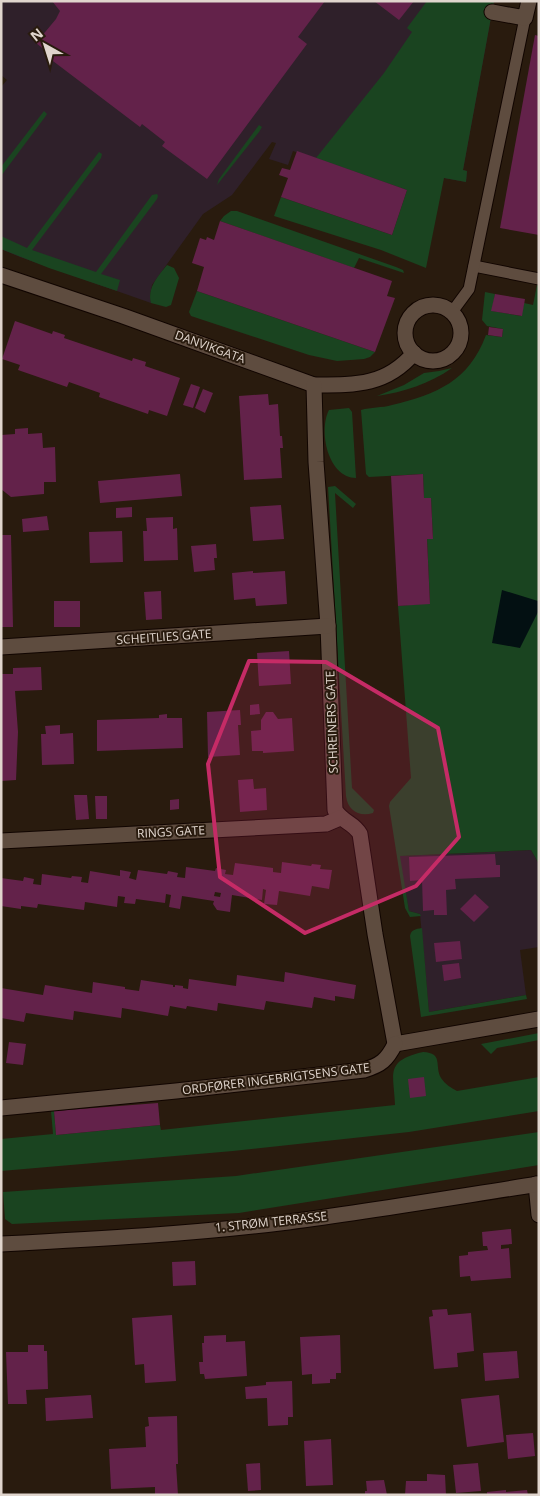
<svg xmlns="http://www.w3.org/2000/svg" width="540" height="1496" viewBox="0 0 540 1496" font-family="'Open Sans',sans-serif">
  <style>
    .education { fill: #2f202a }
    .green { fill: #1a4420 }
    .water { fill: #031012 }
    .building { fill: #63224a; fill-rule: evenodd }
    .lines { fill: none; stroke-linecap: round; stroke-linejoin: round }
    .service-casing { stroke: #110500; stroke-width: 13 }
    .pedestrian-casing { stroke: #110500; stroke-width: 17 }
    .minor-casing { stroke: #110500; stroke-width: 17 }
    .service { stroke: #5e4c3f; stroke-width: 11 }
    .pedestrian { stroke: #5e4c3f; stroke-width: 15 }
    .minor { stroke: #5e4c3f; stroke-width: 15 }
    .marked { fill: #c52b66; fill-opacity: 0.2; stroke: #c52b66; stroke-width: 4; stroke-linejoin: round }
    .labels { text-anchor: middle; stroke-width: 4; stroke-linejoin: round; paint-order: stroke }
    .street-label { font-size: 12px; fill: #e0d5cd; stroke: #291b0e }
  </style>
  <rect width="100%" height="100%" fill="#291b0e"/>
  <g class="education">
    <polygon points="1,1 494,1 463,170 467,171 466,182 444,178 407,190 293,151 288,165 269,159 276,143 272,142 232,195 203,214 152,285 150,295 151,303 20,257 1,249 1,87 7,80 1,75"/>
    <polygon points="531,850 539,864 539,947 520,950 526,995 429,1012 420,914 409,911 399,856"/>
  </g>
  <g class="green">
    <polygon points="427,1 494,1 463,170 467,171 466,182 444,178 426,268 381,250 274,216 281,197 392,235 407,190 316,158 384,73 412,32 407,28"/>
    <polygon points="44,111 47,114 45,117 1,176 1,167"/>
    <polygon points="259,125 262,127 259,132 217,185 219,179"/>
    <polygon points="99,152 102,154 101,158 32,250 96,272 152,195 157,194 158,196 157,199 101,274 120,280 117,291 49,268 1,249 1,236 27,248"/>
    <polygon points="231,211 237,211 396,267 403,270 404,273 359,258 354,268 220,221 224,216"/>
    <path d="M167,265L174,268L179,278L171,305L166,307L151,303C147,288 158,276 167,265Z"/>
    <path d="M539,275V864L531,850L400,856L409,911L420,914L421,916L410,917L405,908L389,806L390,802L411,778L398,606L430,603L427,539L433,538L431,498H424L423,474L369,477L366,474L361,410C371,407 382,408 392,405C437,394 469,381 486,335L502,337L503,329L487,326L482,320L485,292L495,294L492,311L521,316L524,303L533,305Z"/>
    <polygon points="197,291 375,352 370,357 364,359 337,361 309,355 191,316 189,312"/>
    <path d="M452,368C429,384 404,392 377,396L404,385L424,373L439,371Z"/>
    <path d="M349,408L352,412L356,478C328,478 318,431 329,410Z"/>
    <path d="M335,486L356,504L353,508L335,493L352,788L374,810L373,813C359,817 348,811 346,796L328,487Z"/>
    <path d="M422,928L429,1012L526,995L527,999L421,1017L410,936C411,930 415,929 422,928Z"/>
    <polygon points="539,1033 539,1040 497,1048 491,1054 481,1044"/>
    <path d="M423,1052C444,1053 434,1066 441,1078C445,1084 451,1088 457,1091L539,1077V1111L409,1132L233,1151L1,1171V1139L53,1134L51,1111H54L56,1135L160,1125L161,1130L395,1105C394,1074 384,1061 423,1052Z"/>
    <polygon points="539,1132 539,1165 239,1213 12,1224 5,1219 3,1192 236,1176"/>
  </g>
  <polygon class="water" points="502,590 538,601 539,610 520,648 492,643"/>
  <g class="building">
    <polygon points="52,1 325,1 298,37 307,44 207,179 162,146 165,142 142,124 140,127 49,58 54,52 48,48 46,51 36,43 56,19 60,11"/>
    <polygon points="374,1 414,1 399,20"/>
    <polygon points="535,35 539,36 539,235 500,228"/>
    <polygon points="297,151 407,190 392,235 281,197 288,178 279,175 282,168 290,170"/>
    <polygon points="220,221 392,281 387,296 395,298 375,352 197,291 204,267 192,263 200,238 206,240 207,237 214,240"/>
    <polygon points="495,294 525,299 522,316 491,311"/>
    <polygon points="15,321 52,334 53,331 65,335 64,338 132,361 133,358 146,362 145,366 180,378 167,416 149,410 148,414 99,397 100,393 69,382 67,387 18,370 20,365 2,359"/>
    <polygon points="489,327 503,329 502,337 488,335"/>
    <polygon points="191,384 200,387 193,408 183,405"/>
    <polygon points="203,389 213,393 205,413 195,408"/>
    <polygon points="268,394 269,405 278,404 280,436 282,436 283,448 280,448 282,478 244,480 239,396"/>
    <polygon points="28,428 28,434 42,433 43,448 55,447 56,482 44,482 44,494 11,497 1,489 1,435 15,434 15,429"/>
    <polygon points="180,474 182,496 100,503 98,481"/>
    <polygon points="423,474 424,498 431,498 433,539 427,539 430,604 398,606 391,476"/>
    <polygon points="281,505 284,539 253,541 250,507"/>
    <polygon points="132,507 132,517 116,518 116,508"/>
    <polygon points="47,516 49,530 23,532 22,519"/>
    <polygon points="173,517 173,529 177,528 178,560 144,561 143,531 147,531 146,518"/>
    <polygon points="122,531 123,562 90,563 89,532"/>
    <polygon points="1,535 11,535 13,627 1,627"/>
    <polygon points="216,544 217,558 214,558 215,570 194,572 191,546"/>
    <polygon points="253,571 253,573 285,571 287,604 256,606 255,598 234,600 232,573"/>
    <polygon points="161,591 162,619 146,620 144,592"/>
    <rect x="54" y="601" width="26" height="26"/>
    <polygon points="289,651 291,684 259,686 257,653"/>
    <polygon points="41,667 42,690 15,691 18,732 16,780 1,781 1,674 13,674 13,668"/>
    <polygon points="259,704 260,714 250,715 250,705"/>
    <polygon points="240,710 241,725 238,725 240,755 208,757 207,712"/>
    <polygon points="266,712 273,712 278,719 292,718 294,751 263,753 263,751 252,751 251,731 261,730 261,720"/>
    <polygon points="167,714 167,718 182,718 183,748 97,751 97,720 159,718 159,715"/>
    <polygon points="60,725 60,734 73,733 74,764 42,765 41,734 46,734 45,726"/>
    <polygon points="253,779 254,789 266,788 267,810 240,812 238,780"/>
    <polygon points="74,795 87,795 89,819 76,820"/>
    <polygon points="95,796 107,796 107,819 96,819"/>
    <polygon points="179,799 179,809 170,810 170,800"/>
    <polygon points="495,854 496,865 500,865 500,877 455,879 456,889 446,890 447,915 434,915 434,910 423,911 422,880 410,881 409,857"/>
    <path d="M282,862L311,866L312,864L321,865L320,869L332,870L329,889L312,886L310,896L279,891L277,905L264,904L266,890L263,889L262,900L232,895L230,912L217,910L213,904L214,901L182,896L180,909L169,907L171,895L166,894L165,903L136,899L135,904L124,903L125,897L118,896L117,907L85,902L84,910L38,904L37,908L21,906V909L1,906V878L23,881L24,877L34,879L33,884L41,885L42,874L71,878L72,876L82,877L81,882L88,883L90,871L120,876V870L131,872L129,878L136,880L138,870L167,874L168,871L178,873L177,877L185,878L186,867L215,871L216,868L226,870L225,874L233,875L235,863L273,868V872L281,873ZM215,892L221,893L220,897L214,896Z"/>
    <polygon points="475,894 489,907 474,922 460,909"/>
    <polygon points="460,941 462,959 436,962 434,943"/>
    <polygon points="459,963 461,978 444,981 442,965"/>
    <polygon points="285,972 356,985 354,999 335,996 335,1001 314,997 312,1008 266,1001 264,1010 218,1003 217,1011 187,1006 186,1009 170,1006 168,1016 122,1008 121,1018 74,1011 73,1020 26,1013 24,1022 1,1018 1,988 43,995 45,985 92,993 93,982 125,987 125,989 139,991 141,980 173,985 173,987 175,987 175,985 183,986 183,988 188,989 189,979 236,986 237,975 284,982"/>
    <polygon points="9,1042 26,1044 23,1065 6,1063"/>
    <polygon points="424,1077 426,1096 410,1098 408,1079"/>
    <polygon points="158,1103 160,1125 56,1135 54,1111"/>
    <polygon points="511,1229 512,1244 501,1245 501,1249 509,1248 511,1278 471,1281 470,1276 460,1277 459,1256 468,1255 468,1252 488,1250 487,1246 483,1246 482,1232"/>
    <polygon points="195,1261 196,1285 173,1286 172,1262"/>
    <polygon points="447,1309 448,1315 471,1313 474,1351 457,1353 458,1367 434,1369 429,1317 433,1316 432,1310"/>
    <polygon points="172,1315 176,1381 145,1383 144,1364 135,1365 132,1318"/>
    <polygon points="226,1335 226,1342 245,1341 247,1376 205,1379 204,1374 200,1374 199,1362 203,1362 202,1343 204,1343 204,1336"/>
    <polygon points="340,1335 341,1373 336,1373 336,1379 330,1379 330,1383 312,1384 312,1374 302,1375 300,1337"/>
    <polygon points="28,1345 44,1345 44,1351 47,1351 48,1389 26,1390 27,1404 8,1404 6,1352 28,1352"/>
    <polygon points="517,1351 519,1378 485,1381 483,1353"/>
    <polygon points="292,1381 293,1417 288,1417 288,1425 268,1426 267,1398 246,1399 245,1387 266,1385 266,1382"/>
    <polygon points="91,1395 93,1418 46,1421 45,1398"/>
    <polygon points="499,1395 504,1442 467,1447 461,1399"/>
    <polygon points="177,1416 178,1464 176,1464 178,1495 155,1495 155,1487 111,1489 109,1449 146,1447 145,1427 149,1426 148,1417"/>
    <polygon points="533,1433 535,1456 508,1459 506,1435"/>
    <polygon points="331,1439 333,1485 306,1486 304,1441"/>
    <polygon points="260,1463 261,1490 248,1491 246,1464"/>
    <polygon points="478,1463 481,1491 456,1493 453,1465"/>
    <polygon points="427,1474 445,1475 446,1495 405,1495 406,1481 427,1481"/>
    <polygon points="384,1480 387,1495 365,1495 365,1491 367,1491 366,1481"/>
    <polygon points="506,1490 506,1492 527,1490 528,1495 487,1495 487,1492"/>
  </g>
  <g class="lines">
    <g class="service-casing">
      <g id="service">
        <polyline points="474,266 539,279"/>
        <polyline points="452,312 469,289 525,18"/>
      </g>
    </g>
    <g class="pedestrian-casing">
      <polyline id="pedestrian" points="492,12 525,18 529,1"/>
    </g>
    <g class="minor-casing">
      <g id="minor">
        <path d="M1,275L123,316L314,385C355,385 386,386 414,353"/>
        <circle cx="433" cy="333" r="28"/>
        <path d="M314,385L316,462L328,626L335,810C343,823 353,822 360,834L375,934L395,1044"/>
        <polyline points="1,647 328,626"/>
        <polyline points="1,841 326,824 340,818"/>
        <polyline points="395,1044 539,1019"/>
        <path d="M1,1108L176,1091L364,1070C381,1065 387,1060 395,1044"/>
        <polyline points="536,1184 539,1215"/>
        <path d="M1,1244C97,1239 193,1234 288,1222C372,1211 455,1197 539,1184"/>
      </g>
    </g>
    <use href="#service" class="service"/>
    <use href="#pedestrian" class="pedestrian"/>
    <use href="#minor" class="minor"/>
  </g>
  <path class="marked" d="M249,661L326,662L438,728L459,837L416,886L305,933L220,877L208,764Z"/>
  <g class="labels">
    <g class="street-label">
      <text transform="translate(210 347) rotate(20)" y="4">DANVIKGATA</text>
      <text transform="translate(164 637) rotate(-4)" y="4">SCHEITLIES GATE</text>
      <text transform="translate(332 722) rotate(-92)" y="4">SCHREINERS GATE</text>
      <text transform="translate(171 832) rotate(-3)" y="4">RINGS GATE</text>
      <text transform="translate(276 1079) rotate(-7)" y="4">ORDFØRER INGEBRIGTSENS GATE</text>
      <text transform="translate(271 1222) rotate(-6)" y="4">1. STRØM TERRASSE</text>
    </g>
  </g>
  <rect width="540" height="1496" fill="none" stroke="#e0d5cd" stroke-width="5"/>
  <g transform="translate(45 45) rotate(321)" stroke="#291b0e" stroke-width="4" paint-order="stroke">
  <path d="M0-4L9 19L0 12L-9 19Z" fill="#e0d5cd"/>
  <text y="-8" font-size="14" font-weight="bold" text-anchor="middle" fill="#e0d5cd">N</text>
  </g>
</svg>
